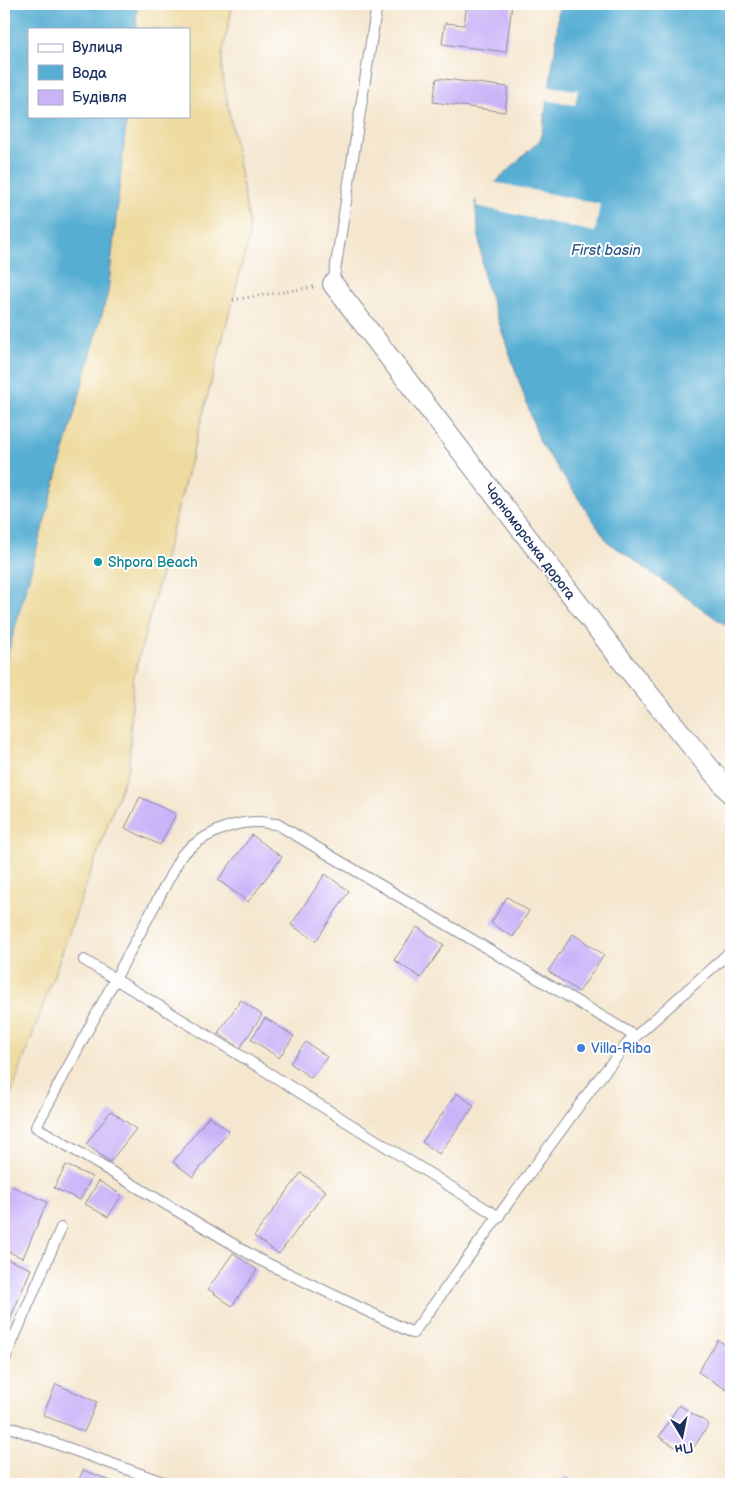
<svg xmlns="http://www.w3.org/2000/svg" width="735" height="1488" viewBox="0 0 735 1488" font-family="'Balsamiq Sans',sans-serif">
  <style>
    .sand { fill: #eeda9e; stroke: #84847e }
    .water { fill: #56aed3; stroke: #386e98 }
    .pier { fill: #f5e7cf }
    .building { fill: #cab4f8 }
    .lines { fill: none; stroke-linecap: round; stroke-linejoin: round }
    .service-casing { stroke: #888b96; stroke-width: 12 }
    .minor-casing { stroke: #888b96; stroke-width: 22 }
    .path { stroke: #888b96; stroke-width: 3; stroke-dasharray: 1 4; stroke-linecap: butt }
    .service { stroke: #fff; stroke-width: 10 }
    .minor { stroke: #fff; stroke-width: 20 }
    .culture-dot { fill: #0f9aa8; stroke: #fff; stroke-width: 2 }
    .shop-dot { fill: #3f7fe0; stroke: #fff; stroke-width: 2 }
    .labels { text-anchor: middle; stroke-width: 4; stroke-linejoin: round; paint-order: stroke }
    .street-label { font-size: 14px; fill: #1b2f5e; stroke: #fff }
    .culture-label { font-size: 14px; fill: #0d838f; stroke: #fff; text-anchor: start }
    .shop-label { font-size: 14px; fill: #366cbe; stroke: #fff; text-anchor: start }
    .water-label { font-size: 15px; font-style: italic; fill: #305b87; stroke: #fff }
  </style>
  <rect width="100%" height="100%" fill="#fff"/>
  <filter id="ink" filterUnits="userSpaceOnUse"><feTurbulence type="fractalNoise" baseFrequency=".02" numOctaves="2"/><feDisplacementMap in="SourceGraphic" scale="10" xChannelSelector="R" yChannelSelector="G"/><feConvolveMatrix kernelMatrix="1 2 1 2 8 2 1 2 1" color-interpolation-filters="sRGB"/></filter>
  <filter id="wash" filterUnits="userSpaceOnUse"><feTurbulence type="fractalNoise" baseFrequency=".0096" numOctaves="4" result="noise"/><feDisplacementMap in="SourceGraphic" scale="20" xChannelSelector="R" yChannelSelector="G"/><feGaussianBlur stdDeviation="1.12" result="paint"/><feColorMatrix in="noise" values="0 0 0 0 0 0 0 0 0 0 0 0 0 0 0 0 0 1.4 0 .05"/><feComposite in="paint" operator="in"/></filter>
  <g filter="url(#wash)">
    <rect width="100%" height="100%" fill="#f5e7cf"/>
    <polygon class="sand" points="137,4 233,4 222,56 222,72 249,221 249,238 133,680 129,766 4,1114 4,667 108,292 127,116 189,116 189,29 136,29"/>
    <g class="water">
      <polygon points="4,4 137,4 136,29 29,29 29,116 127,116 108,292 4,667"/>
      <polygon points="559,4 731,4 731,629 608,542 540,442 484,279 475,202 541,139 556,44"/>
    </g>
    <g class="pier">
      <polygon points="547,86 578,90 575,105 545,100"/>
      <polygon points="493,182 600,204 595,232 476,206 478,196"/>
    </g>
    <g id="blocks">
      <g class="building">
        <polygon points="467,4 512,4 506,52 442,44 445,23 464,25"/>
        <polygon points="437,78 508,87 505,112 433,102"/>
        <polygon points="140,797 176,814 160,845 125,828"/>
        <polygon points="252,835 282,857 248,902 218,880"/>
        <polygon points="325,874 349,891 316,941 291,925"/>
        <polygon points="507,897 529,911 513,937 491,923"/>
        <polygon points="417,927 444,945 421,978 394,960"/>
        <polygon points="573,934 604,955 579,992 548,971"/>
        <polygon points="241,1000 262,1015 240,1048 218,1033"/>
        <polygon points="265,1018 294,1036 279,1058 251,1039"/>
        <polygon points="306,1042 327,1057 311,1078 290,1063"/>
        <polygon points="457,1093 474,1106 439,1154 422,1142"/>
        <polygon points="111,1111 136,1129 110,1162 86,1144"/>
        <polygon points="209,1116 229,1131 193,1177 173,1162"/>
        <polygon points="66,1165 92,1177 80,1200 54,1188"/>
        <polygon points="301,1173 326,1191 279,1254 254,1236"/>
        <polygon points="99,1181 122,1195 108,1217 85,1204"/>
        <polygon points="9,1185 47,1202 23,1258 4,1250 4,1198"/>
        <polygon points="233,1253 257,1270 232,1306 208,1289"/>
        <polygon points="4,1258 31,1269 4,1334"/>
        <polygon points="718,1340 731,1348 731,1382 727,1390 698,1372"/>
        <polygon points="56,1384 97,1402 84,1432 43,1415"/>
        <polygon points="679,1405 709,1424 689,1455 659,1437"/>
        <polygon points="83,1470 119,1484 77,1484"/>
        <polygon points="564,1476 586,1484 561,1484"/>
      </g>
    </g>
  </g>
  <g filter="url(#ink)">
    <use href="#blocks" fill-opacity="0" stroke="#888b96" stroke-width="1"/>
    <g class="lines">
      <g class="service-casing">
        <g id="service">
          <polyline points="333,284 377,4"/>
          <polyline points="84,960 267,1072 499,1217"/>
          <path d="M635,1036L277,824C271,824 264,822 258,822C231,821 199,837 181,856L36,1127L258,1259L413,1333L594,1085L627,1044L731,951"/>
          <polyline points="4,1361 61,1228"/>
          <polyline points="4,1425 168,1484"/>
        </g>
      </g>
      <g class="minor-casing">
        <polyline id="minor" points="333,284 629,670 731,794"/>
      </g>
      <polyline class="path" points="233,300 313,287"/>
      <use href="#service" class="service"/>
      <use href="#minor" class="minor"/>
    </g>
  </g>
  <circle class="culture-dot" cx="98" cy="562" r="5"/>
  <circle class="shop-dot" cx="581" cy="1048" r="5"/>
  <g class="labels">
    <g class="street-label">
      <text transform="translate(530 541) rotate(53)" y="5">Чорноморська дорога</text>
    </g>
    <g class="culture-label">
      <text x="108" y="567">Shpora Beach</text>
    </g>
    <g class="shop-label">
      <text x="591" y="1053">Villa-Riba</text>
    </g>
    <g class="water-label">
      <text x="606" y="255">First basin</text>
    </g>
  </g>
  <rect width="735" height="1488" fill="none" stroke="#fff" stroke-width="20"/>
  <rect x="28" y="28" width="162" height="90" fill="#ffffff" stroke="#a4acbf"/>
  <rect x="38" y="44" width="25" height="8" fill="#ffffff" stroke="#a4acbf"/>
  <text x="72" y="52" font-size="15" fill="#1b2f5e">Вулиця</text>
  <rect x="38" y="65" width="25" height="15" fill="#56aed3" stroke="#a4acbf"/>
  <text x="72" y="78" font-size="15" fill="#1b2f5e">Вода</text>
  <rect x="38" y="90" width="25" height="15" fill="#cab4f8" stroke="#a4acbf"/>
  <text x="72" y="102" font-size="15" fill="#1b2f5e">Будівля</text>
  <g transform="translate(682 1436) rotate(170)" stroke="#ffffff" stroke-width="4" paint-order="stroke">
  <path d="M0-4L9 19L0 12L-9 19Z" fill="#1b2f5e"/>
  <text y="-8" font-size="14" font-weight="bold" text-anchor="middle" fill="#1b2f5e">Пн</text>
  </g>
</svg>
